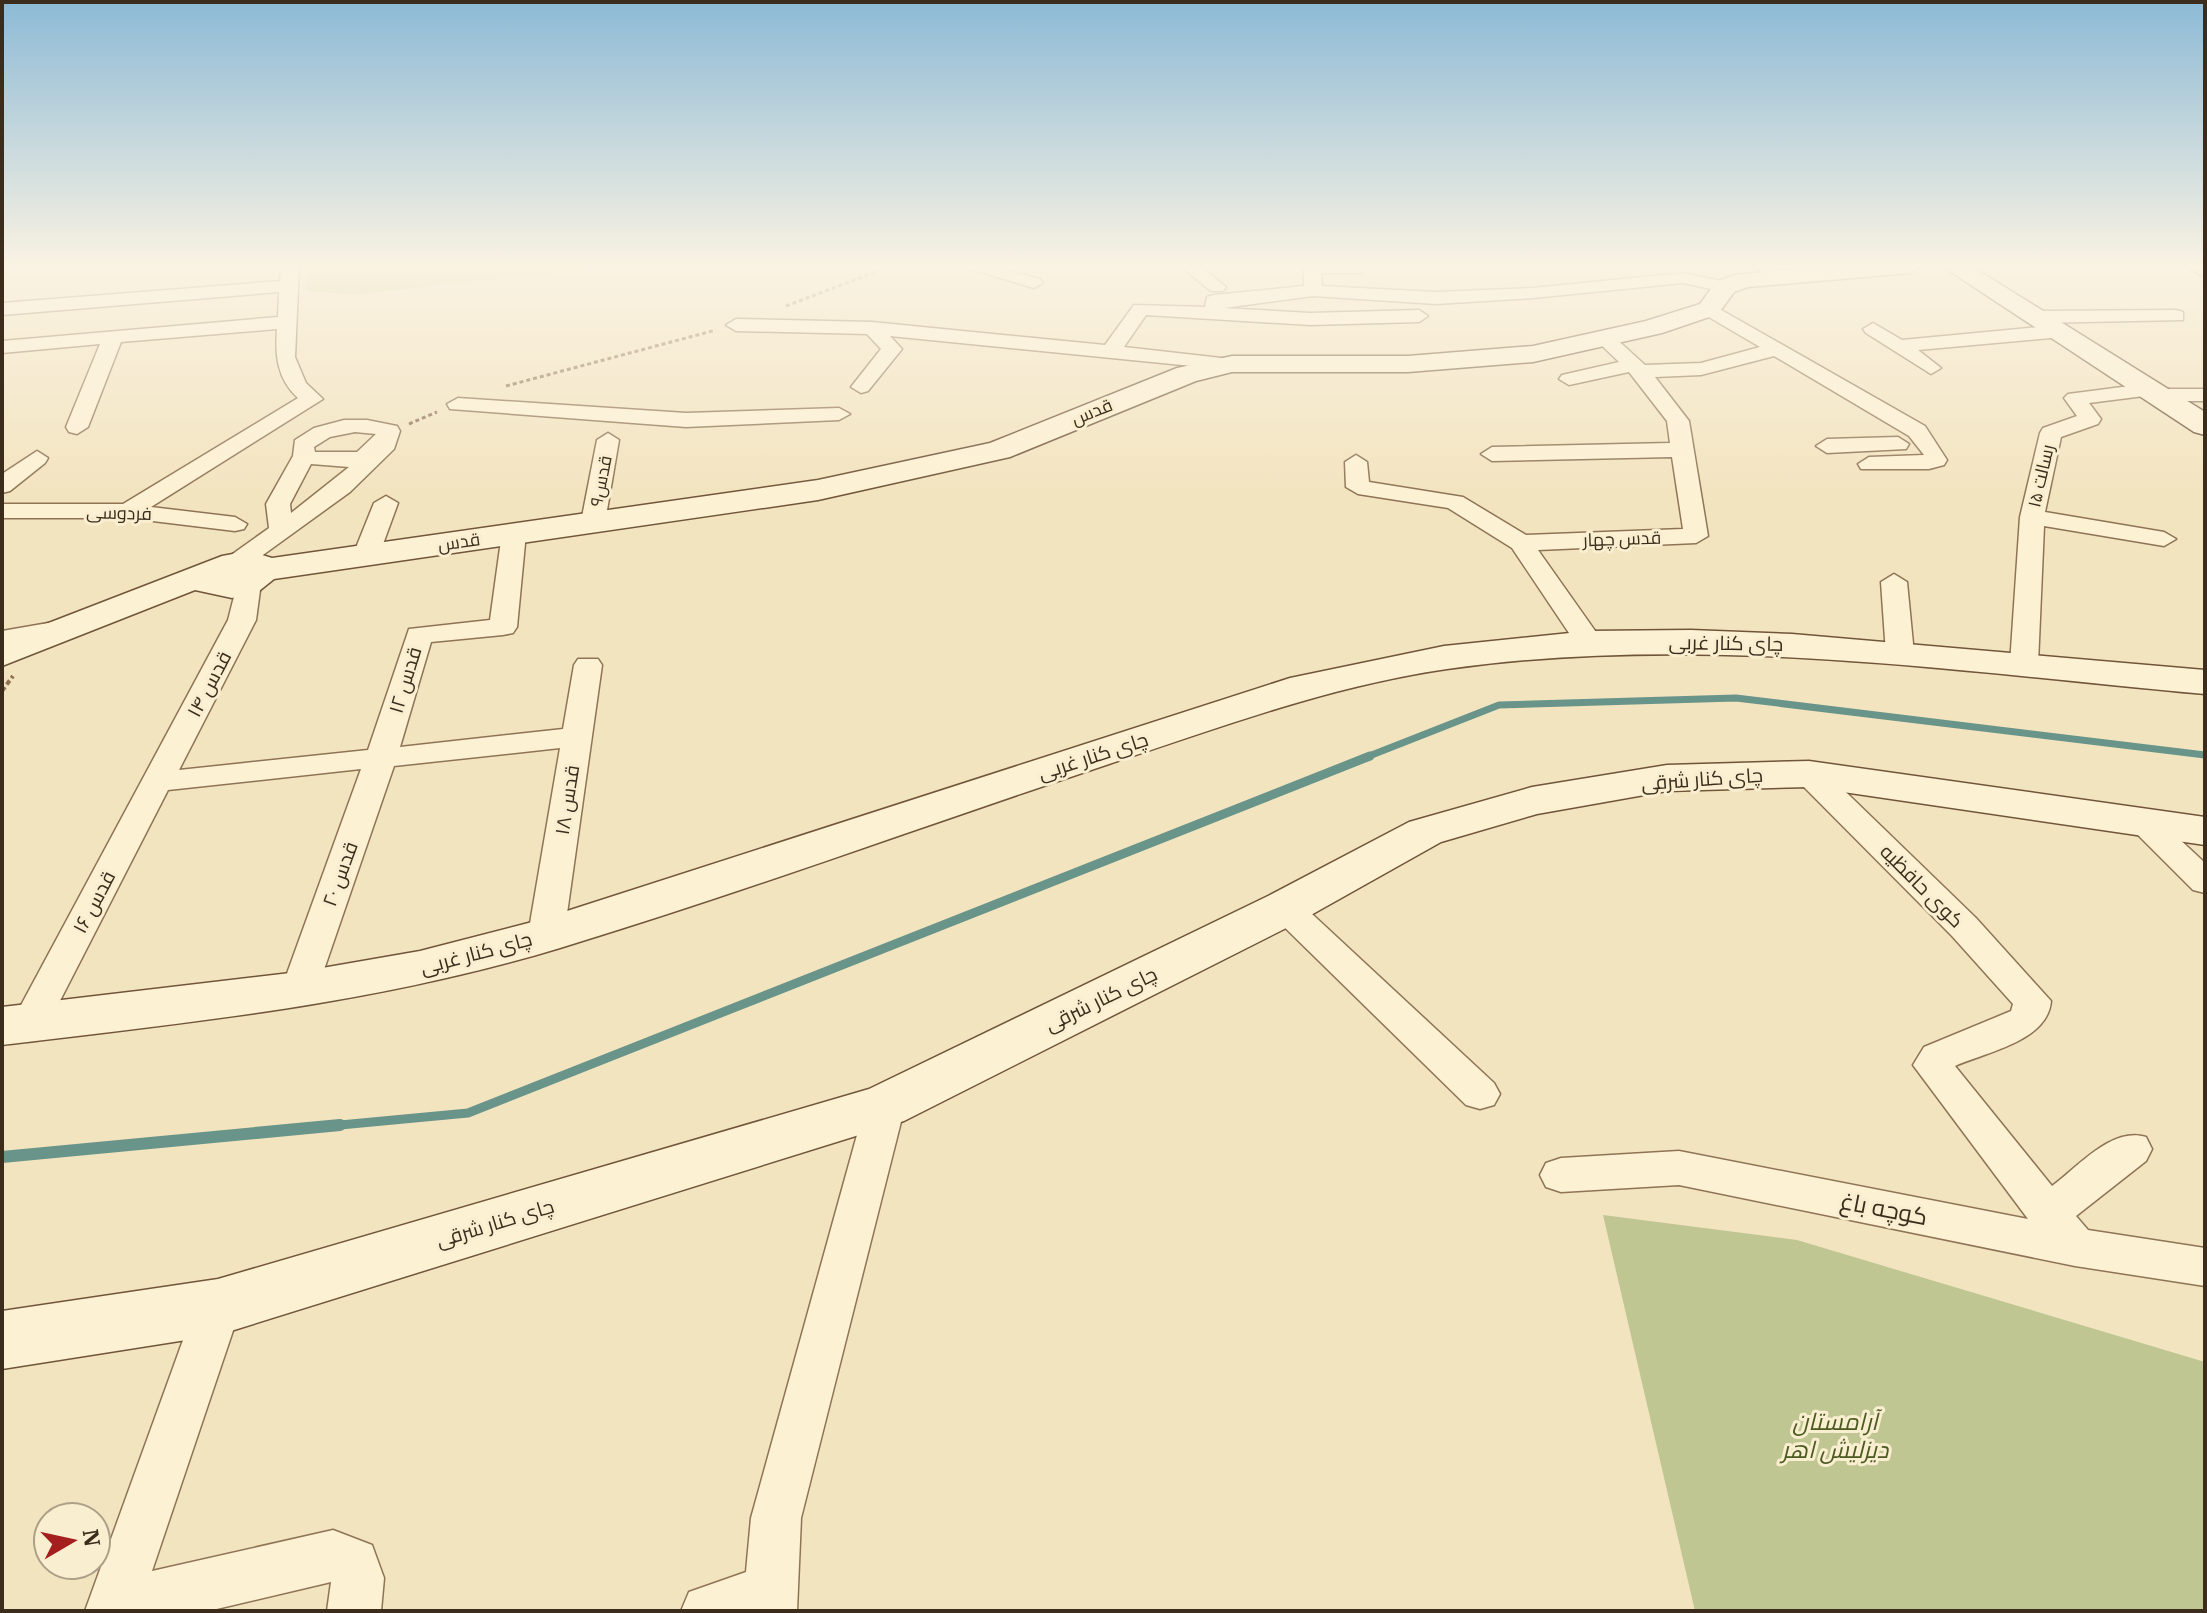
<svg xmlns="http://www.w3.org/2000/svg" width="2207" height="1613" viewBox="0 0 2207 1613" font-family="'IBM Plex Serif',Cairo,serif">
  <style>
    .green { fill: #cad292 }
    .cemetery { fill: #bfc692 }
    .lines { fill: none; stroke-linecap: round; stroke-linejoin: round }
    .stream-far2 { stroke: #699489; stroke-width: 7 }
    .stream-far1 { stroke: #699489; stroke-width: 9 }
    .stream { stroke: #699489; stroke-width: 12 }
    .street-casing { stroke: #8e7455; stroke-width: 3 }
    .secondary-casing { stroke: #705539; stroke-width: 3 }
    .primary-casing { stroke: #5b422a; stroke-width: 3 }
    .path-far1 { stroke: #8e7455; stroke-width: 3; stroke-dasharray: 4 3; stroke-linecap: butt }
    .path { stroke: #8e7455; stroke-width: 4; stroke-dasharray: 5 3; stroke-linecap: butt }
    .street { fill: #fdf1d4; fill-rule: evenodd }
    .secondary { fill: #fdf1d4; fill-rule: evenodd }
    .primary { fill: #fbdb93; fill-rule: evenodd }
    .labels { text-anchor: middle; stroke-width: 6; stroke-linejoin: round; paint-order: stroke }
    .far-street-label { font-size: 18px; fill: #3c2c1c; stroke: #f9eed0 }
    .street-label { font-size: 20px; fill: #3c2c1c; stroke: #f9eed0 }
    .near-street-label { font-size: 24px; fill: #3c2c1c; stroke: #f9eed0 }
    .near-park-label { font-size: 24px; font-style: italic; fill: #4b5b20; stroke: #f9eed0 }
  </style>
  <rect width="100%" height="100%" fill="#f3e4c0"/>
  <polygon class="green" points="306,266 612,266 354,295 306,291"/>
  <polygon class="cemetery" points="1603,1215 1797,1240 2205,1362 2205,1611 1695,1611"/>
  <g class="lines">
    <polyline class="stream-far2" points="1364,758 1499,705 1736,698 2205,755"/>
    <polyline class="stream-far1" points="319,1127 468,1113 1370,756"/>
    <polyline class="stream" points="2,1157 340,1125"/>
    <g class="street-casing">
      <g id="street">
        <path d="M281,266H299L295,357L306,383L323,399L151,507L235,517L247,524L244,529L235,531L128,518H2V504H123L298,398C277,379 275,355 277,329L121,342L88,427L77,434L69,432L66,427L100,344L2,353V341L278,317L279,292L2,315V303L280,281Z"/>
        <polygon points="960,266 990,266 1040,279 1043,283 1034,288"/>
        <polygon points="1180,266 1200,266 1226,287 1223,291 1211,291"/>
        <polygon points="1304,266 1363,266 1361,273 1321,273 1322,286 1436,292 1533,288 1683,273 1731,283 1734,287 1725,292 1683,283 1533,298 1436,304 1313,296 1224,308 1310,313 1419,310 1428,316 1419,322 1310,325 1146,315 1124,347 1239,360 1242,364 1232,370 890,336 902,349 868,391 861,393 851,387 881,349 867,334 736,331 726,325 736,319 872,322 1105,345 1134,305 1205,307 1207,297 1214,295 1304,286"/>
        <polygon points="1753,266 1773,266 1787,278 1778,283"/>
        <polygon points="1709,303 1925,426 1947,460 1944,465 1929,469 1861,469 1858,464 1869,457 1924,455 1909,436 1774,356 1701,375 1655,377 1689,421 1708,536 1696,543 1538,550 1603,642 1599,648 1579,648 1512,548 1448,508 1358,494 1346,487 1345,462 1356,455 1367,462 1369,482 1463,497 1526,535 1683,529 1672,457 1492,461 1481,454 1492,447 1670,443 1667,421 1629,372 1569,385 1559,379 1562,375 1619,362 1595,339 1605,333 1612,335 1645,365 1701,363 1760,347 1702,313 1700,309"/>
        <polygon points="2176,310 2183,312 2183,320 2037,323 2028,317 2037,311"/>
        <polygon points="1873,323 1902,340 2061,325 2071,331 2061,337 1918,350 1941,368 1931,374 1866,333 1863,329"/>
        <polygon points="2153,383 2163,389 2205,389 2205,401 2162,401 2152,395 2089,403 2101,419 2098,424 2061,437 2045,512 2164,532 2176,539 2164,546 2044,526 2038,664 2034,670 2014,670 2010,664 2020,517 2040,433 2043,428 2077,416 2064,398 2068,394"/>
        <polygon points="458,398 686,413 839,408 850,414 839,420 686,427 450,409 447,404"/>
        <path d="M344,420H367L397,426L400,431L394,449L350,492L245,568H227L223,563L227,558L269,528L266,504L293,456L295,440L314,428ZM355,432L376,434L357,452H315L314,447L330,437ZM311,464L349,467L291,513L290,504Z"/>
        <polygon points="608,433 619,440 605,522 593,529 581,522 597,440"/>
        <polygon points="1898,437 1909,444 1906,449 1827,453 1816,446 1827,439"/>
        <polygon points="37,451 48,458 45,463 10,491 2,493 2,474"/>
        <polygon points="386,496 398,503 379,555 375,560 357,560 353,555 374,503"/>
        <polygon points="514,526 526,533 517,627 513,633 503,635 431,642 400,747 563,729 574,665 578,659 598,659 602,665 564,935 559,944 546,947 533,944 528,935 560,748 394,766 317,990 312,999 299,1003 286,999 281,990 361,769 168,790 44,1032 31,1036 18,1032 12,1022 228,620 239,577 248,575 261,583 256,620 179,770 368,750 409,629 490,620 502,533"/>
        <polygon points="1894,574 1907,582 1914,654 1910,660 1890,660 1886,654 1881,582"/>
        <polygon points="54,622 64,624 68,630 64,636 2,647 2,631"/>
        <path d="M1809,764L1820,767L1976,918L2051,1001C2048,1041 1987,1052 1955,1066L2052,1186C2078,1167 2112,1126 2146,1137L2152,1149L2146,1161L2076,1216L2088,1230L2205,1248V1286L2075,1266L1679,1185L1561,1192L1546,1187L1540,1175L1546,1163L1561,1158L1679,1151L2028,1219L1913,1065L1924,1047L2011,1011L2013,1004L1952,936L1798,781L1793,774L1798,767Z"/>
        <polygon points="2145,814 2156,817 2205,863 2205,893 2193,890 2134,831 2129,824 2134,817"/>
        <polygon points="1285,896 1297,900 1494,1083 1500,1094 1494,1105 1480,1109 1466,1105 1273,916 1268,908 1273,900"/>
        <polygon points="885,1090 899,1095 905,1106 801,1518 797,1611 681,1611 689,1592 746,1572 751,1518 865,1106 871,1095"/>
        <polygon points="218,1287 234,1293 241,1307 152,1571 333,1530 372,1545 384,1578 381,1611 327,1611 331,1582 208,1611 85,1611 195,1307 202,1293"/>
      </g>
    </g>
    <g class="secondary-casing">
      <g id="secondary">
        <polygon points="1821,266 1922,266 1910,273 1748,287 1734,292 1718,314 1662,333 1533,362 1408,372 1232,372 1196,381 1010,457 818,500 274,579 259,591 232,598 195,590 2,666 2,641 222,556 249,551 272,558 818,480 990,443 1177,368 1232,356 1408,356 1533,346 1646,321 1700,304 1716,282 1735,275"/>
        <polygon points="1942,266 1971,266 2205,412 2205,435 2194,432"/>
        <path d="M1691,630L1792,634L2205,670V694C1953,671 1699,633 1447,669C1330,686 1220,727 1109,764C926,825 744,892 560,948C375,1004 193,1022 2,1045V1007L299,972L420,951L536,921L1290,678L1444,646L1589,631Z"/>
        <polygon points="1809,761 2205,817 2205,845 1809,787 1667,791 1537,814 1441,842 1302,920 904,1121 218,1335 2,1369 2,1311 218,1279 869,1089 1268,896 1409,822 1532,787 1667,765"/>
      </g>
    </g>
    <g class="primary-casing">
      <polygon id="primary" points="2184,266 2205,266 2205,277"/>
    </g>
    <g class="path-far1">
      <polyline points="786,306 891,266"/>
      <polyline points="506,386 716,330"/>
      <polyline points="409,424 437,412"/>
    </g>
    <polyline class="path" points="2,691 13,676"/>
    <use href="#street" class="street"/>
    <use href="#secondary" class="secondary"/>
    <use href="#primary" class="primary"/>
  </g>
  <linearGradient id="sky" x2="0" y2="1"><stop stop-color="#8cbad6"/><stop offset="0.54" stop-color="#faf3e3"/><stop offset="1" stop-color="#faf3e3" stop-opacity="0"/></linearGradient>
  <rect width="2207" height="492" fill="url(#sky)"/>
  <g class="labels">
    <g class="far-street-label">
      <text transform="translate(1092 412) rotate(-22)" y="6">قدس</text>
      <text transform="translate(2041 476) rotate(-77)" y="6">رسالت ۱۵</text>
      <text transform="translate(601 481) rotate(-79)" y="6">قدس۹</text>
      <text transform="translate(119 513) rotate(2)" y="6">فردوسی</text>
      <text transform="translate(1622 539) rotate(-2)" y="6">قدس چهار</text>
      <text transform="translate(459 542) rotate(-8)" y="6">قدس</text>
    </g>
    <g class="street-label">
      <text transform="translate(1726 643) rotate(1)" y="7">چای کنار غربی</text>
      <text transform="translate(405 680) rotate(-73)" y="7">قدس ۱۲</text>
      <text transform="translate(209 684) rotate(-62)" y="7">قدس ۱۴</text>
      <text transform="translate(1093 756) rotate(-18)" y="7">چای کنار غربی</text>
      <text transform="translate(1702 779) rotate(-4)" y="7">چای کنار شرقی</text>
      <text transform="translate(567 800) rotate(-81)" y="7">قدس ۱۸</text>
      <text transform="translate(340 874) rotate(-70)" y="7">قدس ۲۰</text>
      <text transform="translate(1922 886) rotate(45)" y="7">کوی حافظیه</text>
      <text transform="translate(94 902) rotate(-62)" y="7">قدس ۱۶</text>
      <text transform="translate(476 953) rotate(-15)" y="7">چای کنار غربی</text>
      <text transform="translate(1101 999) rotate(-26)" y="7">چای کنار شرقی</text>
      <text transform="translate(495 1223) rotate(-17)" y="7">چای کنار شرقی</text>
    </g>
    <g class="near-street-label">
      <text transform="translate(1884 1209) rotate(11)" y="8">کوچه باغ</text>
    </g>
    <g class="near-park-label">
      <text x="1835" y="1430">آرامستان<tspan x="1835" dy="28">دیزلیش اهر</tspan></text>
    </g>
  </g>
  <rect width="2207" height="1613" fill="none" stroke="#3c2c1c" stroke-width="8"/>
  <g transform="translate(72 1541) rotate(81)"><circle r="38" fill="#f9eed0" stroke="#ada088" stroke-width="2"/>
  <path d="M0-6L14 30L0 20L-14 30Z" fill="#a41f1e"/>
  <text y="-12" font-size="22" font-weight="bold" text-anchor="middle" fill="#3c2c1c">N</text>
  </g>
</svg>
